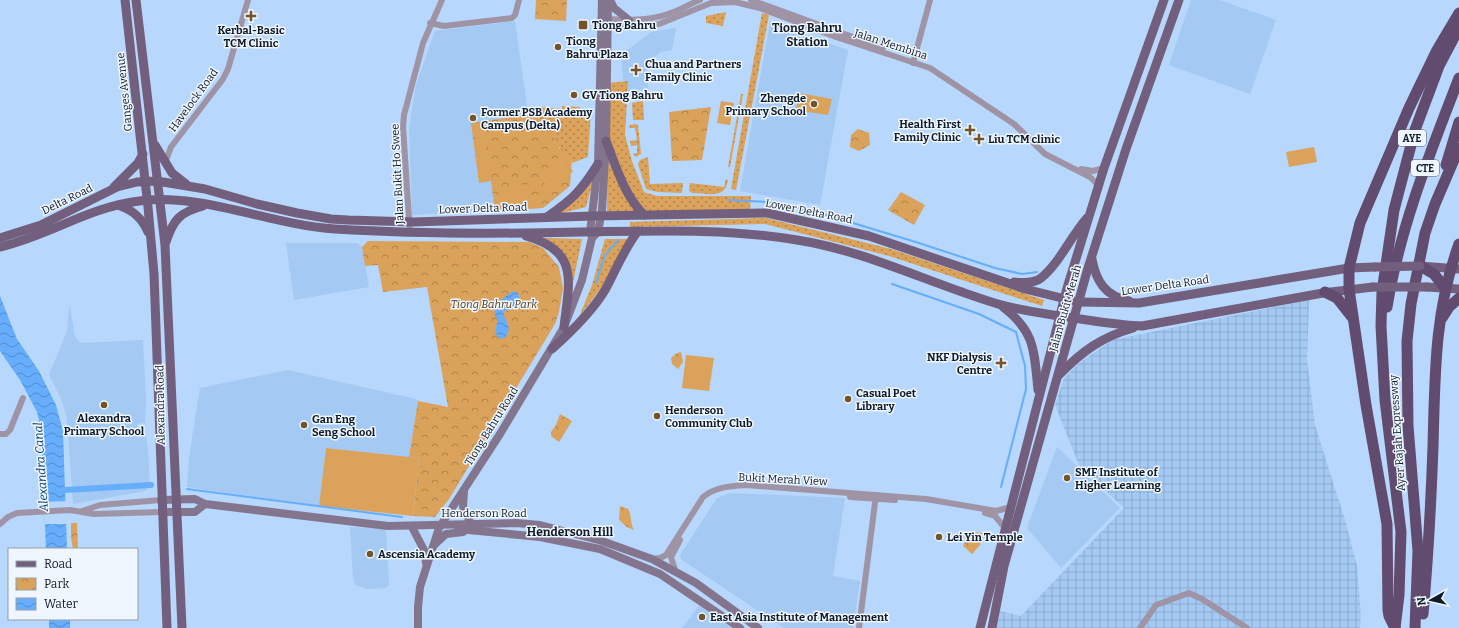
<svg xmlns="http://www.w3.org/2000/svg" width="1459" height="628" viewBox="0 0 1459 628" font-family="Bitter,serif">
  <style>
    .built { fill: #a4c9f2 }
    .industrial { fill: url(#industrial-grid) }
    .grass { fill: url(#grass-dots) }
    .park { fill: url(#park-crowns) }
    .pitch { fill: #daa25a }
    .water { fill: url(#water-waves) }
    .pier { fill: #b7d7fc }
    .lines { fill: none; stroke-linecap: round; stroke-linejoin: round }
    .stream { stroke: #66aefc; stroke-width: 2 }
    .canal { stroke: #66aefc; stroke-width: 6 }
    .street { stroke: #9f94a6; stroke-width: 6 }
    .secondary { stroke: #84758f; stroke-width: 8 }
    .primary { stroke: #725f7e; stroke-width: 9 }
    .highway { stroke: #614c6f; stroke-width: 11 }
    .primary-bridge { stroke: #725f7e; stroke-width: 9 }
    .poi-dot { fill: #735329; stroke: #eff6fd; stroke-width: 1.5 }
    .labels { text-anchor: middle; stroke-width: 3; stroke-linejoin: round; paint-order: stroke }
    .shield { fill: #eff6fd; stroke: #535d68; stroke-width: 1 }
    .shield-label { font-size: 10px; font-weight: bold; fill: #101b28 }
    .poi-label { font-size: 11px; font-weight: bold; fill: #101b28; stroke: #eff6fd; text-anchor: start }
    .street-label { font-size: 11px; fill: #101b28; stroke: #eff6fd }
    .park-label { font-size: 11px; font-style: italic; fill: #553913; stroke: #eff6fd }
    .neighbourhood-label { font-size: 12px; font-weight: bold; fill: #101b28; stroke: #eff6fd }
    .water-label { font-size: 12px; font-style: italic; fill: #0c4071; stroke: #eff6fd }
  </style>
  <defs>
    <pattern id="industrial-grid" width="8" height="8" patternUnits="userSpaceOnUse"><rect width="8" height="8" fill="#a4c9f2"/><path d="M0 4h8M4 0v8" fill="none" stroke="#8cacd0"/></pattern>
    <pattern id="grass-dots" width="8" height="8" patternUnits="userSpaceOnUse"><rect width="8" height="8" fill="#daa25a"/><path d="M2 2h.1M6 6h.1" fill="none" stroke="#af834a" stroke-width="1.8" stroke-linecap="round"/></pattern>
    <pattern id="park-crowns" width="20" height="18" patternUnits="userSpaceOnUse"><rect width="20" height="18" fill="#daa25a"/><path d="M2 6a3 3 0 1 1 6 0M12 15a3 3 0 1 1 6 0" fill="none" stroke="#af834a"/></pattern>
    <pattern id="water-waves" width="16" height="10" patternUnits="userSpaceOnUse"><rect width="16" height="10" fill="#66aefc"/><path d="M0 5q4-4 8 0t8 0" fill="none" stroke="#538dcc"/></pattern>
  </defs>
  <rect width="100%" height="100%" fill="#b7d7fc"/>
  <g class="built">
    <polygon points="1191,0 1220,0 1276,20 1250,94 1169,65"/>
    <polygon points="515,21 528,114 572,163 570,186 543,208 412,215 409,128 416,85 435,31"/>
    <polygon points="770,22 848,50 820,205 740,191"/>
    <polygon points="676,28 672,50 661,52 646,63 648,89 624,91 621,55 651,32"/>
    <polygon points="286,243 358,243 362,247 369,287 294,300"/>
    <polygon points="69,307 70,307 75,336 80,343 143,340 146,401 145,423 137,424 137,430 145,430 148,450 150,485 145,491 73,504 67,419 62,401 49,375 67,331"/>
    <polygon points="288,370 416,399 418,401 409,457 326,448 319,506 187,487 189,457 200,388"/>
    <polygon points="1057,447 1120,508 1061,568 1027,528"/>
    <polygon points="731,493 845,498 833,576 860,581 853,628 784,628 682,560 680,555 717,498"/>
    <polygon points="350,527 386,529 389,585 386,588 367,589 356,585 353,579"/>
    <polygon points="699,606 731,628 682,628"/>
  </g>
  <polygon class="industrial" points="1309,300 1307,360 1315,425 1345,520 1357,566 1361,616 1360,628 997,628 1000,611 1021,616 1124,508 1079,465 1055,405 1064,378 1078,364 1112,340"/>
  <g class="grass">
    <polygon points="726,12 723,26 706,23 706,16"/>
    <polygon points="762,13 769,15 736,190 731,189"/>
    <polygon points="628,81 625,135 632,161 644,192 657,196 751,196 750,210 607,214 608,83"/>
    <polygon points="741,94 743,94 730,167 728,167"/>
    <polygon points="643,101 644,120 633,120 632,103"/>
    <polygon points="562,106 580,107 580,110 591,111 588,157 572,163 571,156 563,155 550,128 535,123 534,114 528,114 527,109 540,107 562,109"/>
    <polygon points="635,124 638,125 641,154 636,157 633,154 637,153 637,145 631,146 630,141 637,140 635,128 629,128 630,125"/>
    <polygon points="648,157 650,184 683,183 682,193 658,192 646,189 638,164 640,160"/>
    <path d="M594,177L586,207L558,214C573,203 585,193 594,177Z"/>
    <path d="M726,179L728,180C725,200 708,193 692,193L689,191L690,183L724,187Z"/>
    <polygon points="766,218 891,249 1044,300 1042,306 889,256 765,224 630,227 630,222"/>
    <polygon points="544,238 582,239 568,307 565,262"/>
    <polygon points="605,239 628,239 601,288 579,317 592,285"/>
  </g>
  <g class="park">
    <polygon points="536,0 567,0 566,21 535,19"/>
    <polygon points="711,107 702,160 672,161 669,112"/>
    <polygon points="534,114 535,123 550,121 550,128 554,129 554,138 560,139 559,149 564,149 563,155 572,155 570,186 543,208 495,211 491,181 479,183 471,123"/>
    <polygon points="858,129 869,133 870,145 859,151 850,147 851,135"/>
    <polygon points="901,192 925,205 914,225 888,210"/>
    <polygon points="368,241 529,242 543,248 559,267 563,288 559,312 555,324 449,499 435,517 413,516 419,458 409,457 418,401 448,407 427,287 383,292 378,265 365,266 362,247"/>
    <polygon points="681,352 683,362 678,369 672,364 671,358 677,353"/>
    <polygon points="560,414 572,421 559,442 551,436 551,432 556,425"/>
    <path d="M620,506L628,509C632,516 630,523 634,530L627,527L619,520Z"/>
    <polygon points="71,523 77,523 78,549 73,549 71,538"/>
    <polygon points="971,532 983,533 980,545 972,554 963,546"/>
  </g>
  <g class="pitch">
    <polygon points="799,93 832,99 828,115 796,110"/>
    <polygon points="721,101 734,103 730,125 717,123"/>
    <polygon points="484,125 487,150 477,152 473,126"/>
    <polygon points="1314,147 1317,162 1289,167 1286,152"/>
    <polygon points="488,153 492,179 481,181 476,155"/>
    <polygon points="560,159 573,171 554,192 541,180"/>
    <polygon points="528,184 530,202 500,206 498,188"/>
    <polygon points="686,355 714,358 709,391 682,388"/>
    <polygon points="326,448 419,458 413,516 319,506"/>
  </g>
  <g class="water">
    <path d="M513,291L518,293C524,311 516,309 503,311C504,321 513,325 506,337L500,339C493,334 496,327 498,320L495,315L494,305Z"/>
    <polygon points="0,296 17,339 39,371 56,405 63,431 67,549 46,549 41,428 37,412 20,380 0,351"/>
    <rect x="49" y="619" width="21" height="9"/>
  </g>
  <polygon class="pier" points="68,501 68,524 45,524 43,502"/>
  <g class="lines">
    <g class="stream">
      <polyline points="729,200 768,202 820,213 919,243 995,268 1022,274 1037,272"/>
      <polyline points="596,283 605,255 618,240"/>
      <polyline points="892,284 979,314 1016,332 1025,366 1026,389 1001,487"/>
      <polyline points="187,489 402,517"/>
    </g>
    <polyline class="canal" points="65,490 151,485"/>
    <g class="street">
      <polyline points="751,0 883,48"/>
      <path d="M605,19C625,20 649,21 668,14C679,11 689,4 700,0"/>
      <polyline points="430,23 444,26 512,18 515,15 519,0"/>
      <polyline points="604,26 659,24 711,3 735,2 760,8 836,37 930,68 1014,124 1045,154 1090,177 1099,186"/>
      <polyline points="913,63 930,0"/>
      <polyline points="165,163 171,147 223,79 228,69 248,0"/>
      <polyline points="1081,169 1093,171 1104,168"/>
      <polyline points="410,233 403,127 404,115 423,43 442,0"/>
      <polyline points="0,434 6,434 10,430 23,398"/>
      <polyline points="850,497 895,500"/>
      <polyline points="82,511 100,505 161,500"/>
      <polyline points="985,513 995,516 1005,528"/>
      <polyline points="0,524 8,517 17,513 70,510 94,514 162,512"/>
      <path d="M652,559L660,558L666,555L703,497C715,487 731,486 746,485L926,499L996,511L1011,507"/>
      <polyline points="675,570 671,557 680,540"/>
      <polyline points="859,628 876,495"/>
      <polyline points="1140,628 1156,605 1189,593 1202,599 1247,628"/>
    </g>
    <g class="secondary">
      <polyline points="610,0 614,8 629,20"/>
      <polyline points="592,237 590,232 598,164 602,0"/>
      <polyline points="464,491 463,507 471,524"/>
      <polyline points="161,500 195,499 205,504 388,526 516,523 540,525 602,541 652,559 696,583 758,628"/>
      <polyline points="162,512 195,512 205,504"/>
      <polyline points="413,529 424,550 426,563"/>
      <polyline points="458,529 540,537 600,549 660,574 740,628"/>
      <polyline points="434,545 446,534 463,532"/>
      <polyline points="418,628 418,607 420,587 439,528 500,434 564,327 582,280 592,238 598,232 602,210 606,141 608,0"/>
    </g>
    <g class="primary">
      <polyline points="125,0 148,207 154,274 167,628"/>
      <polyline points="136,0 165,245 182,628"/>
      <path d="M606,141C616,166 624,195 644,215"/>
      <polyline points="155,145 172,173 186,184"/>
      <polyline points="114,187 138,163 143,154"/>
      <path d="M118,205C133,210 142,218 148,232"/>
      <path d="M547,217C573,199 581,191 598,164"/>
      <path d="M526,236C580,251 569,282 564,327"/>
      <polyline points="0,238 41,225 117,187 137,182 157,181 205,189 257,204 297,213 331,219 348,220 414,222 593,216 767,213 869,236 1025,289 1078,302 1139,303 1349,268 1375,267"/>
      <path d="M166,242C173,220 180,212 203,206"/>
      <path d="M0,247C48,236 89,207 139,201C199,192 272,225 335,229C417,234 499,234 581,232C653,231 726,228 797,240C867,251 931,284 998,304C1023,311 1047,314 1073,318C1096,321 1118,325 1142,326L1323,293L1373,287"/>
      <path d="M1092,259C1096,281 1105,296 1129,301"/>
      <polyline points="1420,266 1459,269"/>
      <path d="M1014,282C1022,283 1035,283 1041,278C1059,264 1071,236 1087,218"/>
      <polyline points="1427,287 1459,289"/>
      <path d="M1003,307C1036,332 1034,352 1038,390"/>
      <path d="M552,349C571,332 592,312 605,290C616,270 624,249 638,231"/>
      <path d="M1059,375C1082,351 1102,337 1133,328"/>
      <polyline points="980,628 1067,288 1104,168 1164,0"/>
      <polyline points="992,628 1004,566 1088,268 1126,149 1179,0"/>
    </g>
    <g class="highway">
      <polyline points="1446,165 1459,122"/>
      <polyline points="1420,266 1434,274 1445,288"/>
      <polyline points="1325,292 1337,298 1352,317"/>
      <path d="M1387,307C1400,227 1430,153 1459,78"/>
      <polyline points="1442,318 1449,307 1459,298"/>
      <path d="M1423,614C1428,558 1431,503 1433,447C1435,376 1434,312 1459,244"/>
      <polyline points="1395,628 1389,616 1388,610 1387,524 1366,405 1349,289 1349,268 1360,223 1409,108 1437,50 1459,13"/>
      <polyline points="1395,628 1399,595 1401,532 1385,400 1381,326 1382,292 1394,210 1415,130 1439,66 1459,28"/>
      <polyline points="1415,628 1418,551 1408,426 1407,341 1411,304 1425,233 1435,204 1459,148"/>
    </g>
    <g class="primary-bridge">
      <polyline points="1375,267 1420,266"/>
      <polyline points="1373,287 1427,287"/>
    </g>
  </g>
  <g class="poi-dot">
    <path d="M249 10h4v4h4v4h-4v4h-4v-4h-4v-4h4z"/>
    <rect x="578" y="20" width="10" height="10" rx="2"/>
    <circle cx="558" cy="47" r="4"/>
    <path d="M634 64h4v4h4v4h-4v4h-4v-4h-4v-4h4z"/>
    <circle cx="574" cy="95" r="4"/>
    <circle cx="814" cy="104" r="4"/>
    <circle cx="473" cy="118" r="4"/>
    <path d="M968 124h4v4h4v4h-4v4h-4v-4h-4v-4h4z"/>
    <path d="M977 133h4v4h4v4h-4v4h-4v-4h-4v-4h4z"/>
    <path d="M999 357h4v4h4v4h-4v4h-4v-4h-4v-4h4z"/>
    <circle cx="848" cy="399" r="4"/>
    <circle cx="104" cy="405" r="4"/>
    <circle cx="657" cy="416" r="4"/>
    <circle cx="304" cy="425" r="4"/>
    <circle cx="1067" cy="478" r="4"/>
    <circle cx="939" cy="537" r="4"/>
    <circle cx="370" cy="554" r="4"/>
    <circle cx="702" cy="617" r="4"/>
  </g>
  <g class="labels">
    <g class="shield">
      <rect x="1398" y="130" width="28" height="16" rx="3"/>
      <rect x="1411" y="160" width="28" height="16" rx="3"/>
    </g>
    <g class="shield-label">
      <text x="1412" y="142">AYE</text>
      <text x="1425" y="172">CTE</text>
    </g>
    <g class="poi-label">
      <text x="592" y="29">Tiong Bahru</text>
      <text x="251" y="34" text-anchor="middle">Kerbal-Basic<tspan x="251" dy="13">TCM Clinic</tspan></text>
      <text x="566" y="45">Tiong<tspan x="566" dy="13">Bahru Plaza</tspan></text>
      <text x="645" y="68">Chua and Partners<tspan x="645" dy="13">Family Clinic</tspan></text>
      <text x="582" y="99">GV Tiong Bahru</text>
      <text x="806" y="102" text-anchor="end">Zhengde<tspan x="806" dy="13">Primary School</tspan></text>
      <text x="481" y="116">Former PSB Academy<tspan x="481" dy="13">Campus (Delta)</tspan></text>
      <text x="961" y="128" text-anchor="end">Health First<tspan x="961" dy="13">Family Clinic</tspan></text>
      <text x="988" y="143">Liu TCM clinic</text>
      <text x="992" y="361" text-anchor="end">NKF Dialysis<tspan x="992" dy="13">Centre</tspan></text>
      <text x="856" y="397">Casual Poet<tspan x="856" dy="13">Library</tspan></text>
      <text x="665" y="414">Henderson<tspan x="665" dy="13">Community Club</tspan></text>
      <text x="104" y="422" text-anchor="middle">Alexandra<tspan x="104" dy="13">Primary School</tspan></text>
      <text x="312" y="423">Gan Eng<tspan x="312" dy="13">Seng School</tspan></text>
      <text x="1075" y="476">SMF Institute of<tspan x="1075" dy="13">Higher Learning</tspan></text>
      <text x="947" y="541">Lei Yin Temple</text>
      <text x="378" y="558">Ascensia Academy</text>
      <text x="710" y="621">East Asia Institute of Management</text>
    </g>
    <g class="street-label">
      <text transform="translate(891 44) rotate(18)" y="4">Jalan Membina</text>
      <text transform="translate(124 92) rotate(-96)" y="4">Ganges Avenue</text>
      <text transform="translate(193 100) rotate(-54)" y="4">Havelock Road</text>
      <text transform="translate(397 174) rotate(-93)" y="4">Jalan Bukit Ho Swee</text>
      <text transform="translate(67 199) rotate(-26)" y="4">Delta Road</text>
      <text transform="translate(483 208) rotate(-2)" y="4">Lower Delta Road</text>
      <text transform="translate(809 211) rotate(11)" y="4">Lower Delta Road</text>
      <text transform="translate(1165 285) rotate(-8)" y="4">Lower Delta Road</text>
      <text transform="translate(1065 308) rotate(-74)" y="4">Jalan Bukit Merah</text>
      <text transform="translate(160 405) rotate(-91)" y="4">Alexandra Road</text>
      <text transform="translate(491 426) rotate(-58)" y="4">Tiong Bahru Road</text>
      <text transform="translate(1397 433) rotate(-94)" y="4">Ayer Rajah Expressway</text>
      <text transform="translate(783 479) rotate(3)" y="4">Bukit Merah View</text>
      <text x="484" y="517">Henderson Road</text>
    </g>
    <g class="park-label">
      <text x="494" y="308">Tiong Bahru Park</text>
    </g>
    <g class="neighbourhood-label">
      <text x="807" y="32">Tiong Bahru<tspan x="807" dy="14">Station</tspan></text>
      <text x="570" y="536">Henderson Hill</text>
    </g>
    <g class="water-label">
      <text transform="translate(41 467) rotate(-94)" y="4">Alexandra Canal</text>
    </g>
  </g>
  <rect x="8" y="548" width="130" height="72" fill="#eff6fd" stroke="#969ea8"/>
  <rect x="16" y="561" width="20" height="6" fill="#725f7e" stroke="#969ea8"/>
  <text x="44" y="568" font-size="12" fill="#101b28">Road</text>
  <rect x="16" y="578" width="20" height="12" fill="url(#park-crowns)" stroke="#969ea8"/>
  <text x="44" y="588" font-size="12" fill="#101b28">Park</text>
  <rect x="16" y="598" width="20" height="12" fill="url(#water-waves)" stroke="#969ea8"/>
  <text x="44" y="608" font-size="12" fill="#101b28">Water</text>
  <g transform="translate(1431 600) rotate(262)" stroke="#eff6fd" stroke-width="3" paint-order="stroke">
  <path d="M0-3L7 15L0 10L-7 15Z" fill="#101b28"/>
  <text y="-6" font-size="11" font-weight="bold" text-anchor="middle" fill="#101b28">N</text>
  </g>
</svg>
